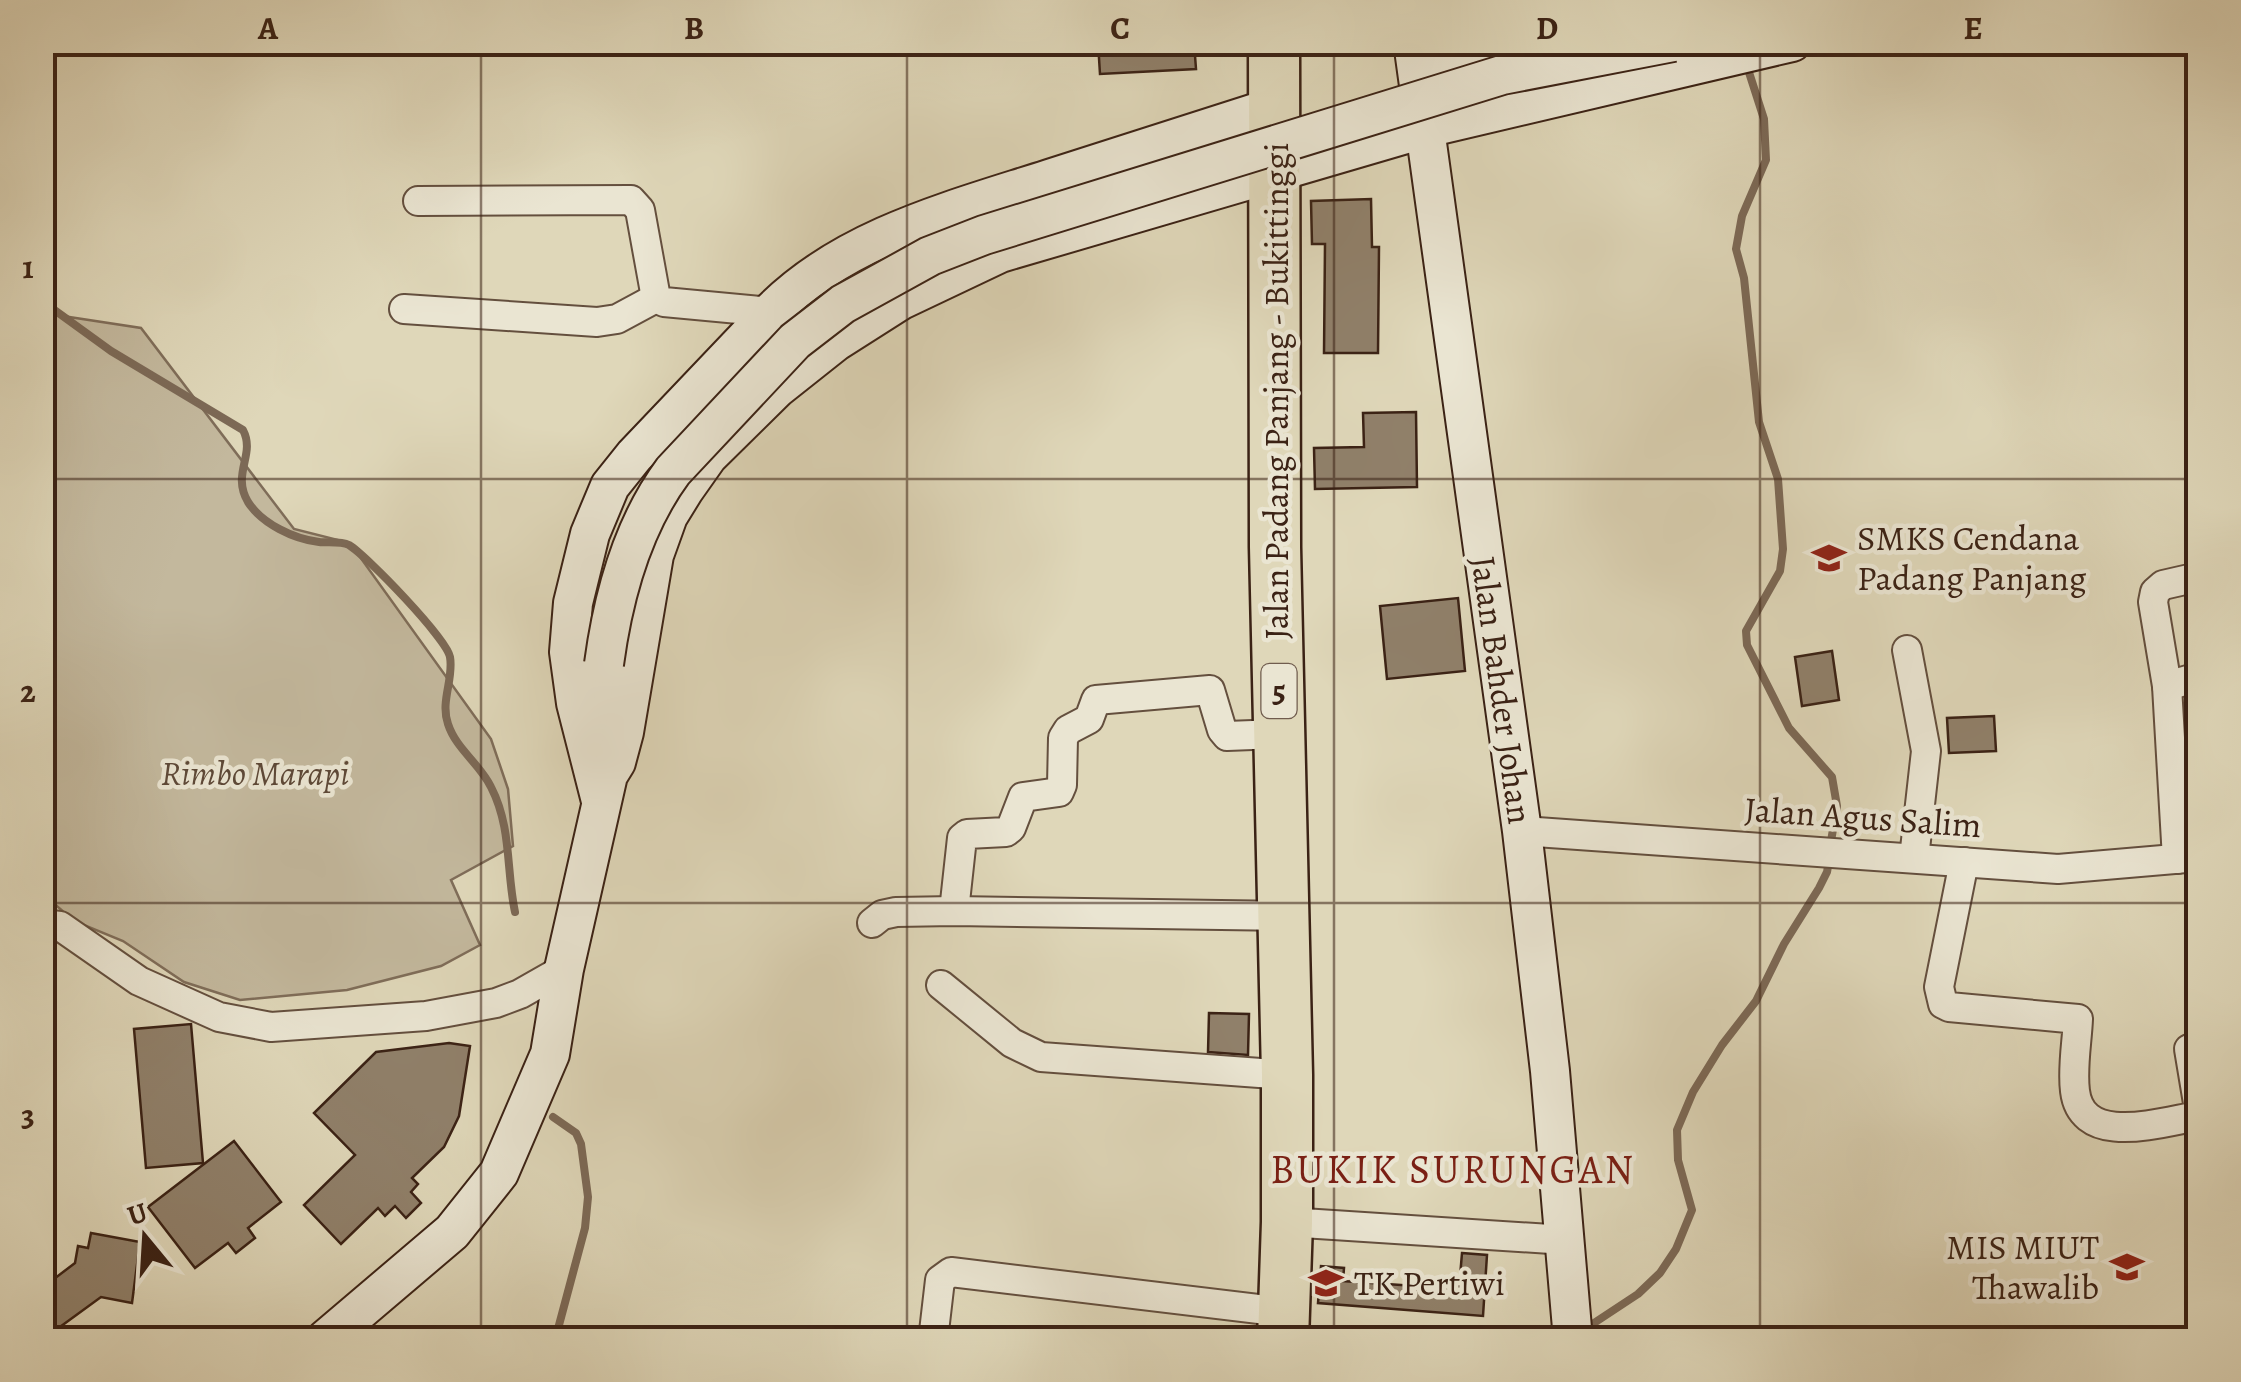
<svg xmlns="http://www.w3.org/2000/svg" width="2241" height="1382" viewBox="0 0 2241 1382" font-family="Alegreya,serif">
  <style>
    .green { fill: #c3b89d; stroke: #7f6d59; stroke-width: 2.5 }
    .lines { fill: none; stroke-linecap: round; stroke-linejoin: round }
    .stream { stroke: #7c6956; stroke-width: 8 }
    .building { fill: #90806a; stroke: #3b2215; stroke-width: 2.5 }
    .street-casing { stroke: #644f3e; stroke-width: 32 }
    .secondary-casing { stroke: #3b2215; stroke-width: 42 }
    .highway-casing { stroke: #3b2215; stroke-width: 55 }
    .street { stroke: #eae5d2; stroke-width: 28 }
    .secondary { stroke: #eae5d2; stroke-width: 38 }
    .highway { stroke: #dfd7b9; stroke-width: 50 }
    .secondary-bridge-casing { stroke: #3b2215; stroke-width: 42; stroke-linecap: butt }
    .secondary-bridge { stroke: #eae5d2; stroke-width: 38 }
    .grid { fill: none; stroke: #3b2215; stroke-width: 2.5; stroke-opacity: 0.55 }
    .labels { text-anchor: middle; stroke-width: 9; stroke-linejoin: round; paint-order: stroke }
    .shield { fill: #eae5d2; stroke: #705c4e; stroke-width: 2.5 }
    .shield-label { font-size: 32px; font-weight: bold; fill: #3b2215 }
    .street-label { font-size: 35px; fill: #3b2215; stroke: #eae5d2 }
    .poi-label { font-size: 35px; fill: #3b2215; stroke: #eae5d2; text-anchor: start }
    .park-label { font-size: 35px; font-style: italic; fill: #5d4837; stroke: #eae5d2 }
    .quarter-label { font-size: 40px; letter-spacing: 2.5px; fill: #7a1f14; stroke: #eae5d2 }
    .neatline { fill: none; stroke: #3b2215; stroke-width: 4 }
    .grid-label { font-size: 32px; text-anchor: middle; font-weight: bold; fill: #3b2215 }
  </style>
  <rect width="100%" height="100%" fill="#dfd7b9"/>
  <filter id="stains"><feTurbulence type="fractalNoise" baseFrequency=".002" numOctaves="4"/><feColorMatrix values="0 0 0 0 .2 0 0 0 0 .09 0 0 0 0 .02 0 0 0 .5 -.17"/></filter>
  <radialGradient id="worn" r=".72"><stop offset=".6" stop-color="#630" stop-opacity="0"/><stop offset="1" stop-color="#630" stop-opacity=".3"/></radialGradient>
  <polygon class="green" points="43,313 141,328 294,529 350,543 491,739 508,789 513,846 451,880 480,945 441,966 347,990 240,1000 184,982 123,941 74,921 43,894"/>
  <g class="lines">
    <g class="stream">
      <polyline points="1746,63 1764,119 1766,160 1742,216 1736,249 1744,278 1759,422 1778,479 1783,549 1780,571 1746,631 1747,645 1789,728 1832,777 1837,806 1830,847"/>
      <polyline points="42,178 46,187 42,200"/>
      <path d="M42,301L111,351L243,430C256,455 231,473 248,502C262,524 294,539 319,542C328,543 341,541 349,545C367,556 447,639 450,657C454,679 440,701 448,724C456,749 480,764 491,787C512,828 506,870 515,912"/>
      <polyline points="553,1117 576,1133 581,1144 588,1197 585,1228 555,1340"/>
      <polyline points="1591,1325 1638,1294 1660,1273 1676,1249 1692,1210 1678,1160 1677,1130 1693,1092 1722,1045 1756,1001 1784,944 1819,888 1827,872 1829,861"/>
    </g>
  </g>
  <g class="building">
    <polygon points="1098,42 1194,42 1196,69 1100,74"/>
    <polygon points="1371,199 1372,247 1379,247 1378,353 1324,353 1325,244 1312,244 1311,201"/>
    <polygon points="1416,412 1417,487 1315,489 1314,448 1364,447 1363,413"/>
    <polygon points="1458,598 1465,671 1387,679 1380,606"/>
    <polygon points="1832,651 1839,700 1802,706 1795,657"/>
    <polygon points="1994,716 1996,751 1949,753 1947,718"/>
    <polygon points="1209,1013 1249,1014 1248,1055 1208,1052"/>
    <polygon points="191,1024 203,1163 146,1168 134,1029"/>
    <polygon points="449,1043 470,1046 459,1116 444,1147 412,1178 418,1184 411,1192 421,1203 406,1218 395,1206 385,1216 378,1208 341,1244 304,1205 355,1155 314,1113 376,1052"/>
    <polygon points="234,1141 281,1202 248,1228 255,1238 236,1253 228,1243 195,1268 148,1207"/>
    <polygon points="91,1233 140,1242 132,1303 101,1297 42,1340 42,1288 75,1263 78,1246 88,1248"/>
    <polygon points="1462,1253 1487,1255 1483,1316 1318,1303 1321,1266 1344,1268 1343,1281 1459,1289"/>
  </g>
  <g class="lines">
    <g class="street-casing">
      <g id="street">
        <polyline points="418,201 631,200 640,210 656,298 664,302 771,312"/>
        <polyline points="404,309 597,322 617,319 656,298"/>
        <polyline points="1907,650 1926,751 1914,858"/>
        <polyline points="2167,686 2198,677"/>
        <polyline points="1522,831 2058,869 2198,857"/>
        <polyline points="2177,859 2167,686 2153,602 2155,592 2163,585 2198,577"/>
        <path d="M1964,862L1939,987L1943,1004L1949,1007L2078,1019C2077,1042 2072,1068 2075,1091C2082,1148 2161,1122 2198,1116"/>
        <polyline points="954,911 962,838 967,834 1006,832 1011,828 1023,797 1059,792 1062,785 1063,738 1068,730 1089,719 1096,700 1210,690 1222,730 1227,736 1280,734"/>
        <polyline points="872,923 882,915 896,912 954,911 1285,916"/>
        <polyline points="42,924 60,926 139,981 219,1017 271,1027 426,1016 496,1003 520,994 564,969"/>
        <polyline points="941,985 1012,1043 1041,1057 1287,1075"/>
        <polyline points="2189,1049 2198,1103"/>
        <polyline points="1287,1222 1566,1240"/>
        <polyline points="933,1340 940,1280 951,1272 1283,1312"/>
      </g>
    </g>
    <g class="secondary-casing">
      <g id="secondary">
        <polyline points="1413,42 1522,831 1550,1071 1573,1340"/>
        <polyline points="1417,63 1517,42"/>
        <polyline points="604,664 605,748"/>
        <path d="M601,801L576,703L569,652L573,603L590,534L610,486L634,456L771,312C843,238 953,210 1049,179C1124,155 1199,131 1274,107"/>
        <polyline points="325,1340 452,1232 499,1173 550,1054 564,969 608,775 616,762 624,732 654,555 668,516 684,490 708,456 777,388 835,342 901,300 1000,253 1426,128 1792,42"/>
      </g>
    </g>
    <g class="highway-casing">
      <polyline id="highway" points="1274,42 1275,547 1287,1075 1287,1222 1283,1340"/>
    </g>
    <use href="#street" class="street"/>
    <use href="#secondary" class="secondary"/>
    <use href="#highway" class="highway"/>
    <g class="secondary-bridge-casing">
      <path id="secondary-bridge" d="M604,664C613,597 633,525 673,471L795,341L843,304L930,256L984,235L1502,75L1673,42"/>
    </g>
    <use href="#secondary-bridge" class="secondary-bridge"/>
  </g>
  <path class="grid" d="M481,42V1340M907,42V1340M1334,42V1340M1760,42V1340M42,479H2198M42,903H2198"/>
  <defs>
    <g id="school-bare" transform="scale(2.7)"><path d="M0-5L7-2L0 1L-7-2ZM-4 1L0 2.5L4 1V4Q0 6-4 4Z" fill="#8f2418" stroke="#eae5d2" stroke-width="2.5" paint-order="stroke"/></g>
  </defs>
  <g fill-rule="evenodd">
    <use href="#school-bare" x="1829" y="558"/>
    <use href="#school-bare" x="2127" y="1267"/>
    <use href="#school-bare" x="1326" y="1283"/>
  </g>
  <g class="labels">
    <rect class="shield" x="1261.5" y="664" width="35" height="54" rx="8"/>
    <g class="shield-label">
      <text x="1279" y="702">5</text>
    </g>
    <g class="street-label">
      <text transform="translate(1276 391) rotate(-90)" y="12">Jalan Padang Panjang - Bukittinggi</text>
      <text transform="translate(1502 690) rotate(82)" y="12">Jalan Bahder Johan</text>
      <text transform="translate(1863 817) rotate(4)" y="12">Jalan Agus Salim</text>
    </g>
    <g class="poi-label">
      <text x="1857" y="550">SMKS Cendana<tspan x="1857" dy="40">Padang Panjang</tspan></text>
      <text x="2099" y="1259" text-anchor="end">MIS MIUT<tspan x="2099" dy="40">Thawalib</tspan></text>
      <text x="1354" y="1295">TK Pertiwi</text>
    </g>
    <g class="park-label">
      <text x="255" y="785">Rimbo Marapi</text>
    </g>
    <g class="quarter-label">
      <text x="1453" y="1183">BUKIK SURUNGAN</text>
    </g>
  </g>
  <rect width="2241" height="1382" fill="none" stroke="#dfd7b9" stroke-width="110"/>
  <g transform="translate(145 1237) rotate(342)" stroke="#eae5d2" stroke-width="8" paint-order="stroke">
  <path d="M0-8L18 38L0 25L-18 38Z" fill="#3b2215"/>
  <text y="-15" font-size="28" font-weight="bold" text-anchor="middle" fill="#3b2215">U</text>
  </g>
  <rect x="55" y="55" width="2131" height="1272" class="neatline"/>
  <g class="grid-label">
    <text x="268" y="39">A</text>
    <text x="694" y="39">B</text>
    <text x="1120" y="39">C</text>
    <text x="1547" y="39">D</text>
    <text x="1973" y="39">E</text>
    <text x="28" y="278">1</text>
    <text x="28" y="702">2</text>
    <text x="28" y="1126">3</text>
  </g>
  <rect width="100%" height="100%" filter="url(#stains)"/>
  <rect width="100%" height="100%" fill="url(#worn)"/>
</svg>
